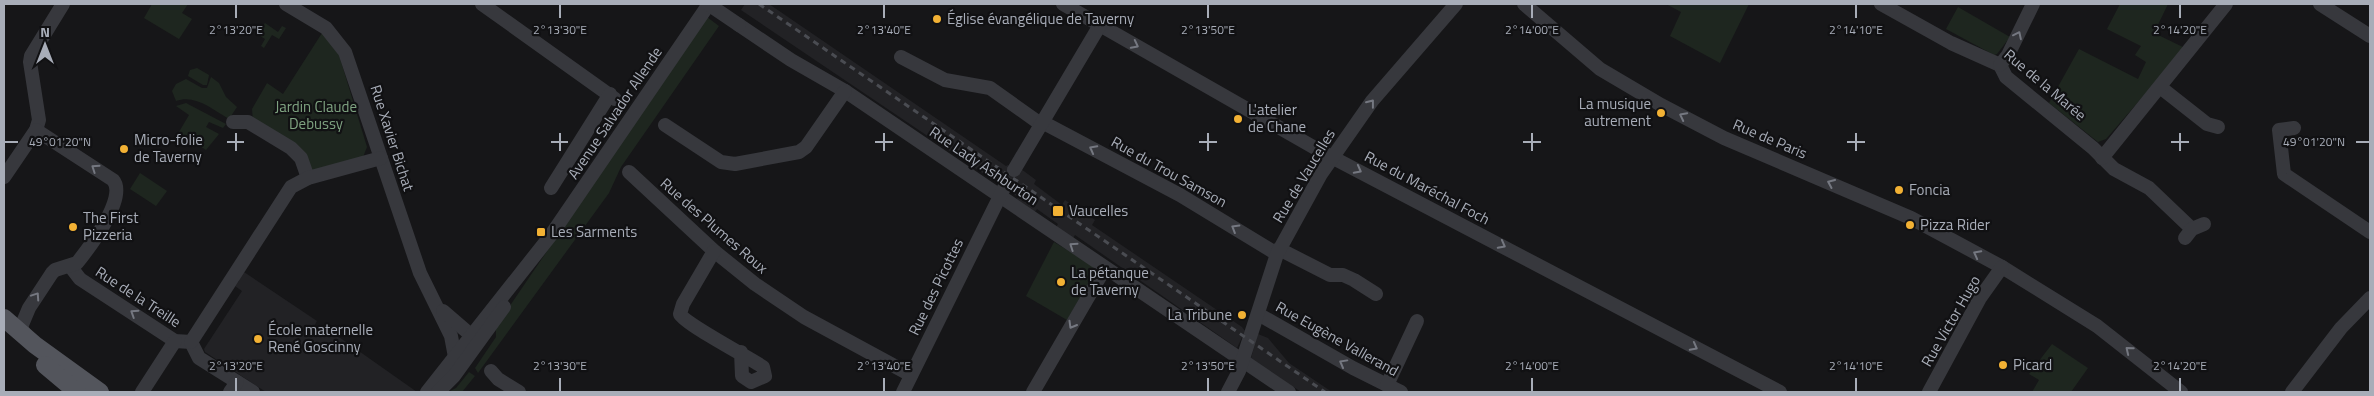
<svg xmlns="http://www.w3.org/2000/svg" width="2374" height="396" viewBox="0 0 2374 396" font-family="'Titillium Web',sans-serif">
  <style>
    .built { fill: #222225 }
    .green { fill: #1e261f }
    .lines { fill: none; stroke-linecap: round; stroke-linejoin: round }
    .minor-tunnel { stroke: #333438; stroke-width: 14; stroke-dasharray: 14 7; stroke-linecap: butt }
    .minor { stroke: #37383d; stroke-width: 14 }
    .major { stroke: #53555c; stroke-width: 18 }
    .rail { stroke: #4a4c52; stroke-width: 3; stroke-dasharray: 6 5; stroke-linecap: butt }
    .minor-bridge { stroke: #37383d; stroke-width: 14 }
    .oneway { stroke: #757881 }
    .ticks { fill: none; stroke: #a8adb8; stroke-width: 2 }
    .poi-dot { fill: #f2b134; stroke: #111113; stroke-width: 2 }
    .labels { text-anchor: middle; stroke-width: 4.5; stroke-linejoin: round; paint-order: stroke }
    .poi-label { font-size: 15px; fill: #a8adb8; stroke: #111113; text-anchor: start }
    .street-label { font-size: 15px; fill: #a8adb8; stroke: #111113 }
    .park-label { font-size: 15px; fill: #7fa381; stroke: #111113 }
    .ticks-label { font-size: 12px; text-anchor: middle; fill: #a8adb8; stroke: #111113; stroke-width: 4.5; stroke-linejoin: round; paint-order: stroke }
  </style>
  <rect width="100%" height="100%" fill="#161618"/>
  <g class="built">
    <polygon points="745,4 769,4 1006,166 1008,165 1018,173 1021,169 1036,180 1034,184 1062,205 1065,200 1095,220 1092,225 1242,327 1245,331 1237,348 1075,235 1072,240 1055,229 1058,224 1037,209 1034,213 1016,201 1018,197 741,10"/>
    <polygon points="241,270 317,321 313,328 326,334 329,330 417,392 266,392 205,352 204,349 242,291 235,286 239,281 235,279"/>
    <polygon points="1258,334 1268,338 1289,363 1332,392 1301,392 1251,358"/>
  </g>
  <g class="green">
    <polygon points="152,4 188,4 182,13 192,19 179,39 144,18"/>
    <polygon points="1666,4 1749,4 1720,63 1670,36 1681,12"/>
    <polygon points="2120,4 2168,4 2154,33 2185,48 2106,139 2098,142 2049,103 2079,49 2138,79 2146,62 2135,55 2141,46 2107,29"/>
    <polygon points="1958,7 2010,37 1997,54 1994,55 1946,29"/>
    <polygon points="707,17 719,26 621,167 609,193 478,373 475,368 496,337 496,326"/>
    <polygon points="265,23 278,32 282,26 286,28 279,39 272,35 264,48 261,46 265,39 257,34"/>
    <polygon points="322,33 339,55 367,147 363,157 309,172 253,121 252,109 267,83 283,94"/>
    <polygon points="197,68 209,75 207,85 203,85 188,76 190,70"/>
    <path d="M211,77L219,83L226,97L237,107L229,119C212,109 195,94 176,101L172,91L176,84L186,79L202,88H207Z"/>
    <polygon points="186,103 226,124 223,128 209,122 206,127 219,134 206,150 179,132 189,115 176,106"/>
    <polygon points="140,173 167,191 156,206 130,189"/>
    <polygon points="1054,242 1097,268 1067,320 1026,296"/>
    <polygon points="2052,344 2088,368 2071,392 2032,392 2039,380 2029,374"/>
    <polygon points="469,372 475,376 462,392 448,392 456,388"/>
  </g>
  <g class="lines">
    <polyline class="minor-tunnel" points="1003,190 1014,170"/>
    <g class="minor">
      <polyline points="286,4 326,28 345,52 420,273 451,336 455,357"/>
      <polyline points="482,4 615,99"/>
      <polyline points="1063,4 1322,152 1780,392"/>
      <polyline points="1524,4 1600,69 1661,105 1724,138 1911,218 2002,267 2097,326 2181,392"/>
      <polyline points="1881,4 1951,43 2000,65 2006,77 2093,148 2114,169 2149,188 2192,229"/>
      <polyline points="2320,4 2370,36"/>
      <polyline points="739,25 791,60 845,91 1289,392"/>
      <polyline points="901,57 945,80 990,88 1042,125"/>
      <polyline points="2000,65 2008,55 2033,4"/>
      <polyline points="2160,87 2207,124 2218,127"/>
      <polyline points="233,122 248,122 291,148 301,158 308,178"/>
      <polyline points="1044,123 1180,195 1277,254"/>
      <polyline points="665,125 721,162 735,164 799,152 806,147 845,91"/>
      <polyline points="2294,128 2279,130 2284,174 2370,232"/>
      <polyline points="2102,158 2226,4"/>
      <polyline points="1014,170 1100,25"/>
      <polyline points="629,172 714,251 755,284 804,317 911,375"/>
      <polyline points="4,177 36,130 39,120 30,62 31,56 63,4"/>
      <polyline points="551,188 610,94"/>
      <polyline points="2185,238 2192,229 2204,224"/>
      <polyline points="1279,249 1330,275 1343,275 1354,280 1376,294"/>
      <path d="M714,251L683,304L680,314C685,324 748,357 763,367L765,376L751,382L742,376L741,352"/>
      <polyline points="70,266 80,279 175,341 191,342 199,358 253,392"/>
      <polyline points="443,311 472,336 471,343"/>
      <polyline points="1258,314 1353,368 1401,392"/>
      <path d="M27,338L21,327L29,308L52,273L55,270L77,263C89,248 128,197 113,180L36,130"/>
      <polyline points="191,342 291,187 308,178 381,158"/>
      <polyline points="491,371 498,379 519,392"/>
      <polyline points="1387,385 1417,321"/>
      <polyline points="142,392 175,341"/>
      <polyline points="230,392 237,382"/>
      <polyline points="427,392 551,235 709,4"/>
      <polyline points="438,392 454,376 504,307"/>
      <polyline points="903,392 1003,190"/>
      <polyline points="1033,392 1105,268"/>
      <polyline points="1228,392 1239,371 1277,254 1321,174 1372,101 1456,4"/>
      <polyline points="1929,392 1980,298 2002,267"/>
      <polyline points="2292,392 2341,328 2370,298"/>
    </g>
    <g class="major">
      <polyline points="4,318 35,345 100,392"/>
      <polyline points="45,365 77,392"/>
    </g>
    <polyline class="rail" points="759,4 1325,392"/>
    <polyline class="minor-bridge" points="708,4 739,25"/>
  </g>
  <defs><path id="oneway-chevron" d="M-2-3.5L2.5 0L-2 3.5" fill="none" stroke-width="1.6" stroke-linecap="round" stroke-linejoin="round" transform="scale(1.25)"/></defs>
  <g class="oneway">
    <use href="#oneway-chevron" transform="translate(2018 35) rotate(-64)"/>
    <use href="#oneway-chevron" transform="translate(1135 45) rotate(27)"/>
    <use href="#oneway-chevron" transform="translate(1371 103) rotate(-52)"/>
    <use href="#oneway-chevron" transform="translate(1683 116) rotate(-153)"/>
    <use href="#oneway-chevron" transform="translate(1093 149) rotate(-152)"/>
    <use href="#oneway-chevron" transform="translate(95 168) rotate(-146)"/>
    <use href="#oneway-chevron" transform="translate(1358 170) rotate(28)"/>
    <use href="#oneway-chevron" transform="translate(1831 183) rotate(-156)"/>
    <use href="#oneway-chevron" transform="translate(1235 228) rotate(-149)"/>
    <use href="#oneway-chevron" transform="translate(1502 245) rotate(28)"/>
    <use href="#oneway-chevron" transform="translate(1073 246) rotate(-146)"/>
    <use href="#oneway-chevron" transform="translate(1977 254) rotate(-152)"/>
    <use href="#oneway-chevron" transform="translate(36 296) rotate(-56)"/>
    <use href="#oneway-chevron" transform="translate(134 313) rotate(-147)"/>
    <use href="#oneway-chevron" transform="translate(1072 325) rotate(120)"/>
    <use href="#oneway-chevron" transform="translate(1694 347) rotate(28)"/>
    <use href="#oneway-chevron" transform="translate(2129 350) rotate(-141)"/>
    <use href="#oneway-chevron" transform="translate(1343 363) rotate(-151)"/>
  </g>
  <path class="ticks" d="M236,5V18M560,5V18M884,5V18M1208,5V18M1532,5V18M1856,5V18M2180,5V18M236,133V151M560,133V151M884,133V151M1208,133V151M1532,133V151M1856,133V151M2180,133V151M5,142H18M227,142H244M551,142H568M875,142H893M1199,142H1217M1523,142H1541M1847,142H1865M2171,142H2189M2356,142H2369M236,378V391M560,378V391M884,378V391M1208,378V391M1532,378V391M1856,378V391M2180,378V391"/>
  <g class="poi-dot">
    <circle cx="937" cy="19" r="5"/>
    <circle cx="1661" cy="113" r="5"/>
    <circle cx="1238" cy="119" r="5"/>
    <circle cx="124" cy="149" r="5"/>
    <circle cx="1899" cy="190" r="5"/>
    <rect x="1052" y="205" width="12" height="12" rx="2.5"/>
    <circle cx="1910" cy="225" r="5"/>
    <circle cx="73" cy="227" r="5"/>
    <rect x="536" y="227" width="10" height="10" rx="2.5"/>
    <circle cx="1061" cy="282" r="5"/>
    <circle cx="1242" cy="315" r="5"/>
    <circle cx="258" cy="339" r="5"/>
    <circle cx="2003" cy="365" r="5"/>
  </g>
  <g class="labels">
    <g class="poi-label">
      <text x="947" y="24">Église évangélique de Taverny</text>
      <text x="1651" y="109" text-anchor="end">La musique<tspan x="1651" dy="17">autrement</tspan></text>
      <text x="1248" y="115">L'atelier<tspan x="1248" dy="17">de Chane</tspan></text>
      <text x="134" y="145">Micro-folie<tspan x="134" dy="17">de Taverny</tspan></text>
      <text x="1909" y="195">Foncia</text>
      <text x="1069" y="216">Vaucelles</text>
      <text x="83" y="223">The First<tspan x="83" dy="17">Pizzeria</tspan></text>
      <text x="1920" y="230">Pizza Rider</text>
      <text x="551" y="237">Les Sarments</text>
      <text x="1071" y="278">La pétanque<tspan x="1071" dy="17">de Taverny</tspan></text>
      <text x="1232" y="320" text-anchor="end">La Tribune</text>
      <text x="268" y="335">École maternelle<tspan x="268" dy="17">René Goscinny</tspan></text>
      <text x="2013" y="370">Picard</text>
    </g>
    <g class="street-label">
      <text transform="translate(2045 85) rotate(40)" y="5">Rue de la Marée</text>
      <text transform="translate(615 113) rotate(-56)" y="5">Avenue Salvador Allende</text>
      <text transform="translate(392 138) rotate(72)" y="5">Rue Xavier Bichat</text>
      <text transform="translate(1770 139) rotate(23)" y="5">Rue de Paris</text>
      <text transform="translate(984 166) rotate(34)" y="5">Rue Lady Ashburton</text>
      <text transform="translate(1169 172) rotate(29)" y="5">Rue du Trou Samson</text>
      <text transform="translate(1304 176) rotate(-59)" y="5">Rue de Vaucelles</text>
      <text transform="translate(1427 188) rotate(28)" y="5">Rue du Maréchal Foch</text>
      <text transform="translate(714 226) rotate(41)" y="5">Rue des Plumes Roux</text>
      <text transform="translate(936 287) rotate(-64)" y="5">Rue des Picottes</text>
      <text transform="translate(138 297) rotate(33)" y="5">Rue de la Treille</text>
      <text transform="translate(1951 321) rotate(-60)" y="5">Rue Victor Hugo</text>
      <text transform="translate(1337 339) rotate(29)" y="5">Rue Eugène Vallerand</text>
    </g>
    <g class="park-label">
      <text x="316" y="112">Jardin Claude<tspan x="316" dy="17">Debussy</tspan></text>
    </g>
  </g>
  <g class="ticks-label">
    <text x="236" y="34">2°13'20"E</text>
    <text x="560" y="34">2°13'30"E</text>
    <text x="884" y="34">2°13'40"E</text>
    <text x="1208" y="34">2°13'50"E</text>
    <text x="1532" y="34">2°14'00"E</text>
    <text x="1856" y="34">2°14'10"E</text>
    <text x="2180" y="34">2°14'20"E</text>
    <text x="60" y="146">49°01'20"N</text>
    <text x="2314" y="146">49°01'20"N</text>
    <text x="236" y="370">2°13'20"E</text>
    <text x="560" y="370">2°13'30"E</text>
    <text x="884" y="370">2°13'40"E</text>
    <text x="1208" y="370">2°13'50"E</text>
    <text x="1532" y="370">2°14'00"E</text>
    <text x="1856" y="370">2°14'10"E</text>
    <text x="2180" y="370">2°14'20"E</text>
  </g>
  <rect width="2374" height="396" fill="none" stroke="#a8adb8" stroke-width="10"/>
  <g transform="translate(45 45)" stroke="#111113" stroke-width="4" paint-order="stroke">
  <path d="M0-4L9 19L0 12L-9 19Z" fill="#a8adb8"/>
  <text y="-8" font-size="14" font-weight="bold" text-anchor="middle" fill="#a8adb8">N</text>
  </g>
</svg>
